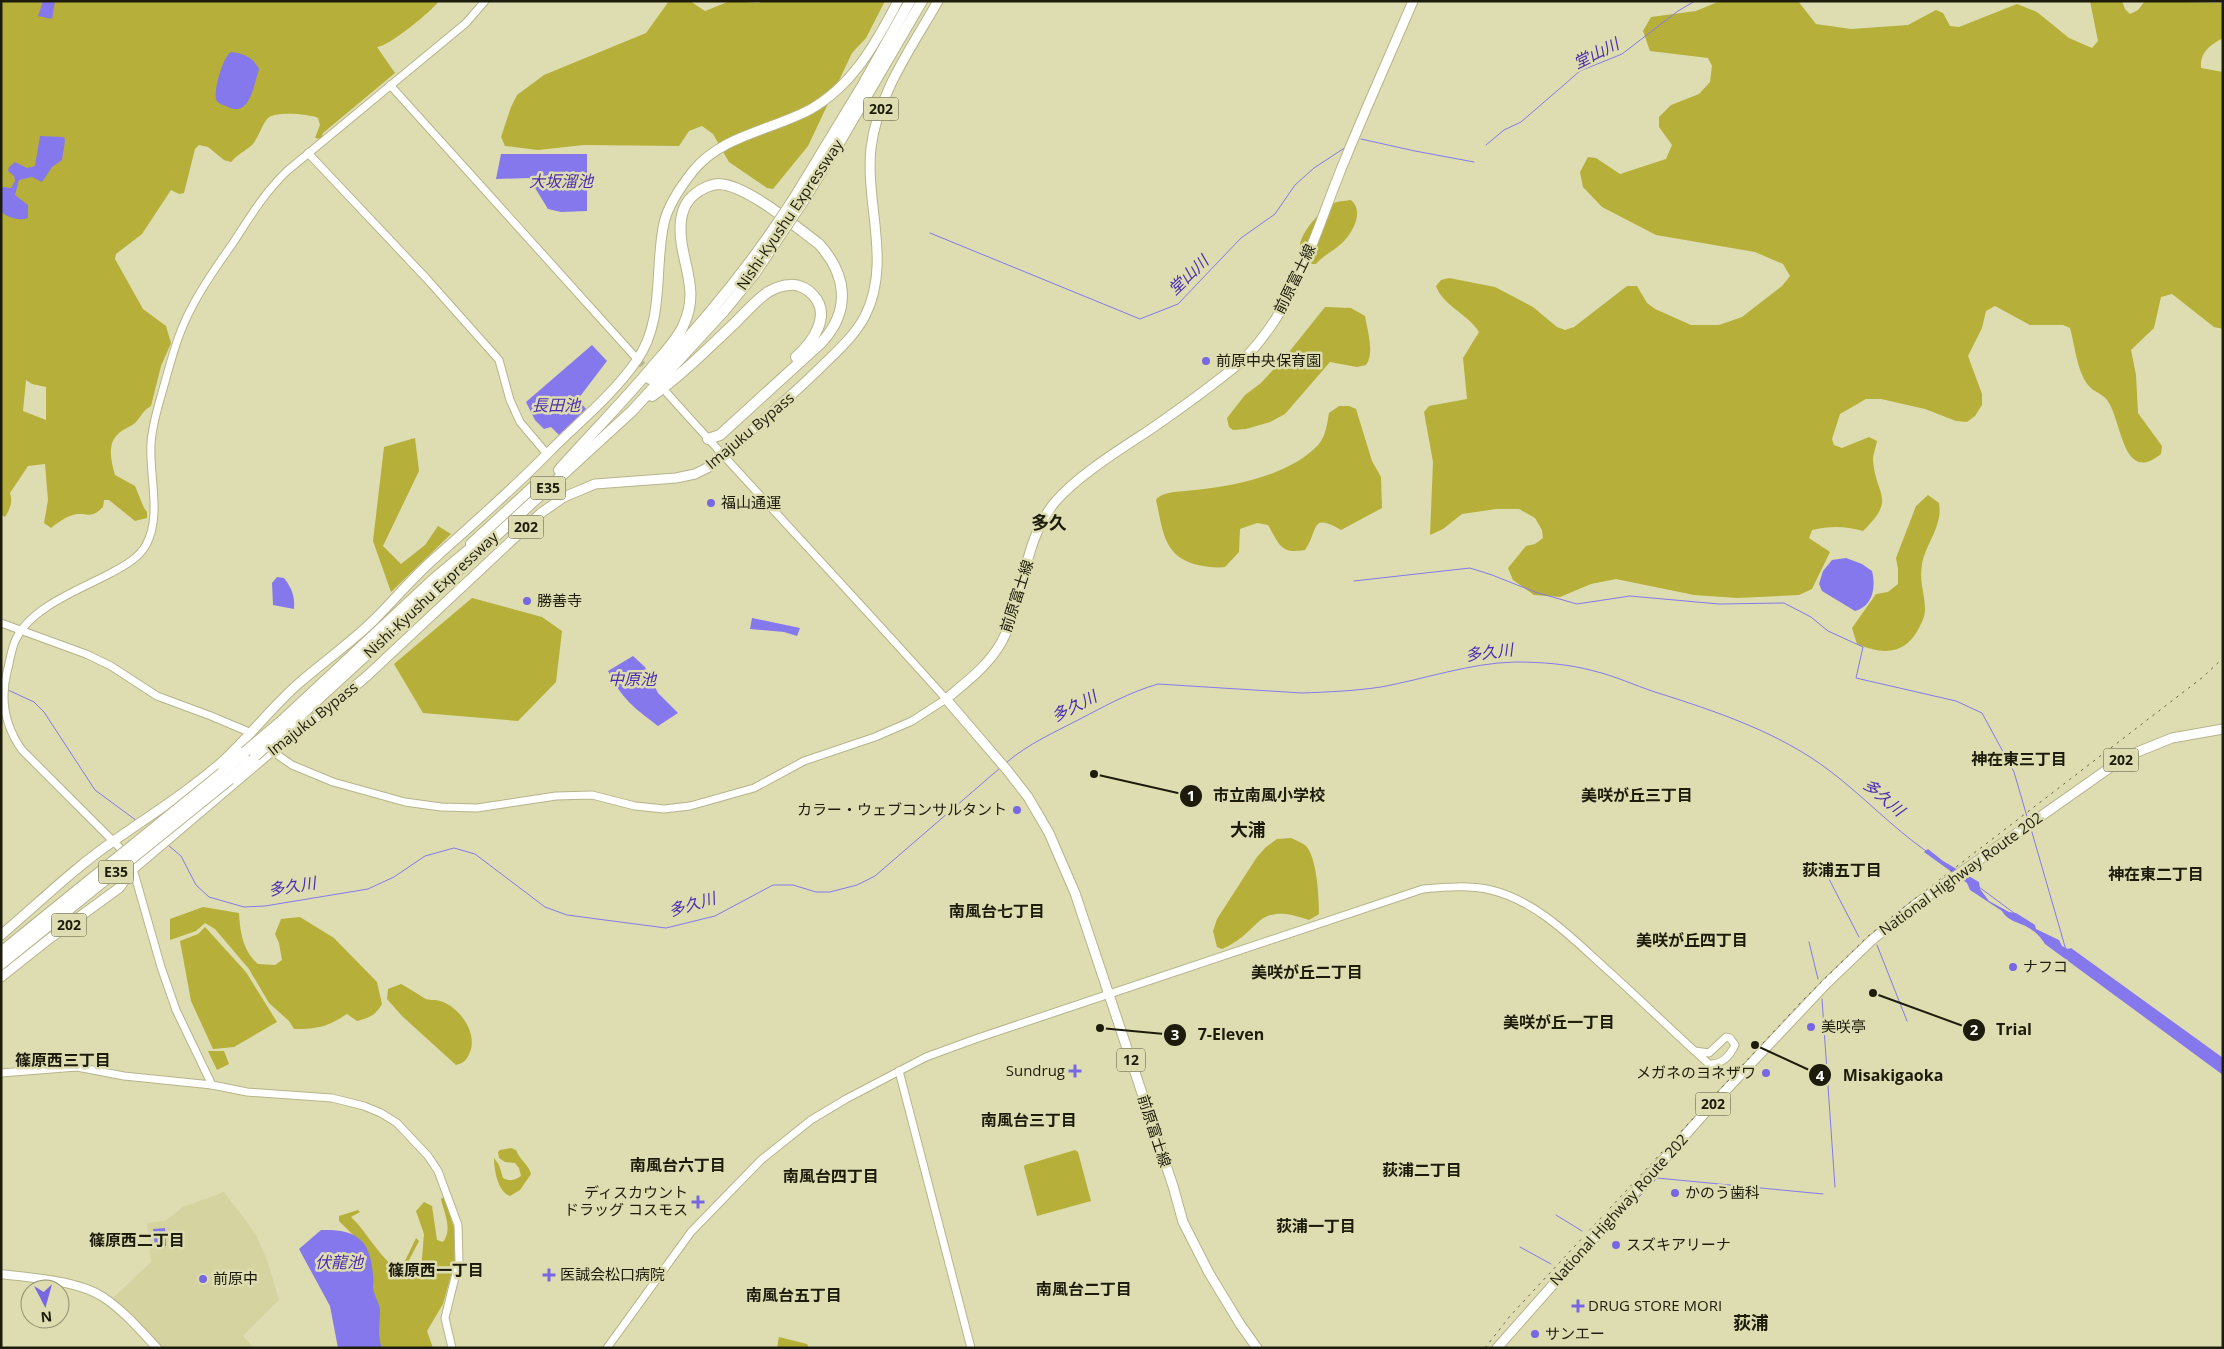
<svg xmlns="http://www.w3.org/2000/svg" width="2224" height="1349" viewBox="0 0 2224 1349" font-family="'Open Sans','Noto Sans JP',sans-serif">
  <style>
    .built { fill: #d5d3a0 }
    .green { fill: #b6af39; fill-rule: evenodd }
    .water { fill: #8578ec }
    .lines { fill: none; stroke-linecap: round; stroke-linejoin: round }
    .stream { stroke: #8578ec; stroke-width: 1 }
    .tertiary-tunnel { stroke: #b7b690; stroke-width: 7; stroke-dasharray: 7 3.5; stroke-linecap: butt }
    .tertiary-casing { stroke: #b6b48a; stroke-width: 9 }
    .secondary-casing { stroke: #b6b48a; stroke-width: 10 }
    .primary-casing { stroke: #b6b48a; stroke-width: 11 }
    .trunk-casing { stroke: #b6b48a; stroke-width: 11 }
    .motorway-casing { stroke: #b6b48a; stroke-width: 12 }
    .tertiary { stroke: #fff; stroke-width: 7 }
    .secondary { stroke: #fff; stroke-width: 8 }
    .primary { stroke: #fff; stroke-width: 9 }
    .trunk { stroke: #fff; stroke-width: 9 }
    .motorway { stroke: #fff; stroke-width: 10 }
    .rail { stroke: #65644a; stroke-width: 1; stroke-dasharray: 2.5 5; stroke-linecap: butt }
    .motorway-bridge-casing { stroke: #b6b48a; stroke-width: 12; stroke-linecap: butt }
    .motorway-bridge { stroke: #fff; stroke-width: 10 }
    .poi-dot { fill: #7867e2; stroke: #deddb1; stroke-width: 2 }
    .labels { text-anchor: middle; stroke-width: 5; stroke-linejoin: round; paint-order: stroke }
    .shield { fill: #deddb1; stroke: #57563e; stroke-width: 1 }
    .shield-label { font-size: 14px; font-weight: bold; fill: #1d1c0c }
    .street-label { font-size: 15px; fill: #1d1c0c; stroke: #deddb1 }
    .poi-label { font-size: 15px; fill: #1d1c0c; stroke: #deddb1; text-anchor: start }
    .water-label { font-size: 16px; font-style: italic; fill: #4c2bb2; stroke: #deddb1 }
    .neighbourhood-label { font-size: 16px; font-weight: bold; fill: #1d1c0c; stroke: #deddb1 }
    .quarter-label { font-size: 18px; font-weight: bold; fill: #1d1c0c; stroke: #deddb1 }
    .leader { fill: none; stroke: #1d1c0c; stroke-width: 2 }
    .callout-dot { fill: #1d1c0c; stroke: #deddb1; stroke-width: 2 }
    .mark-label { font-size: 15px; text-anchor: middle; font-weight: bold; fill: #fff }
    .callout-label { font-size: 16px; text-anchor: middle; font-weight: bold; fill: #1d1c0c; stroke: #deddb1; stroke-width: 5; stroke-linejoin: round; paint-order: stroke }
  </style>
  <rect width="100%" height="100%" fill="#deddb1"/>
  <polygon class="built" points="224,1192 256,1234 268,1263 279,1300 243,1336 254,1348 163,1348 147,1330 112,1299 151,1262 147,1223 165,1221 183,1207"/>
  <g class="green">
    <path d="M1,1H439C432,11 388,47 377,47L395,73L323,133L321,139L315,138L320,125L318,118C309,114 276,111 268,118C262,124 258,139 252,145C245,151 238,154 231,162L224,160L208,147L199,145L195,149L184,193L179,194L171,190L142,234L116,254L115,259L143,309L166,326L171,343L161,366L151,406C141,412 142,416 135,423C130,427 123,429 118,434C107,444 111,461 115,475L135,486L144,508L147,512V518L135,521L109,500H104L103,507C91,519 90,513 77,514C68,515 57,523 51,528L44,523L48,500L45,464L28,466L10,493C13,502 10,509 5,517L1,514ZM26,380L32,384L46,387V420L23,411Z"/>
    <polygon points="669,1 690,1 705,11 730,1 759,3 762,1 885,1 866,38 852,53 808,146 773,189 767,188 729,162 713,134 702,126 689,131 679,146 584,145 538,150 505,146 501,137 511,107 517,95 544,75 646,33"/>
    <path d="M1720,1H1798L1816,24L1851,29L1908,25L1936,10L1943,13L1950,26L1959,27L2017,4L2037,12L2069,38L2092,48L2098,41L2090,1H2122L2125,9L2130,14L2138,10L2145,1L2223,3V38C2210,45 2200,52 2201,68L2223,72V329L2214,327L2172,294L2161,297L2154,328L2131,350L2136,375L2138,413L2162,446L2161,454C2122,486 2122,419 2107,400C2103,394 2094,392 2089,386C2077,372 2075,346 2070,328L2063,325H2030L1995,306L1986,311L1982,328L1968,356L1982,394V405L1975,416L1967,422L1956,421L1925,409L1881,399H1866L1840,414L1832,439L1834,445L1842,448L1869,437L1877,441C1876,447 1873,455 1873,460C1876,497 1897,498 1863,531C1845,526 1830,526 1812,530L1809,538L1830,552L1812,589L1799,595L1737,598L1694,595L1616,579L1591,584L1560,597L1534,595L1513,580L1508,568L1526,546L1535,544L1543,538L1542,530L1535,518L1519,509H1496L1462,514L1443,529L1430,535L1433,462L1424,412L1429,406L1467,399L1463,358L1479,332C1468,314 1443,306 1436,286L1441,280L1449,278L1495,287L1533,307L1557,327L1565,330L1574,327L1627,286H1637L1647,303L1655,309L1691,325H1719L1742,317L1782,286L1790,276L1783,264L1755,252L1656,235L1602,207L1583,187L1580,172L1588,157L1596,158L1620,174L1666,159L1672,145L1659,127V117L1671,105L1699,94L1710,82L1712,66L1708,58L1650,51L1643,31L1651,17L1696,11Z"/>
    <path d="M1351,200C1365,212 1352,234 1341,244C1333,251 1324,255 1316,264H1307C1305,260 1301,254 1300,249C1298,235 1320,211 1332,204C1337,201 1345,201 1351,200Z"/>
    <path d="M1325,307L1351,308L1365,316C1367,329 1375,353 1366,365L1357,367L1330,362L1285,414L1270,422L1246,429L1233,430L1229,427L1227,418L1245,395L1261,383L1285,357Z"/>
    <path d="M1339,406H1349L1356,409L1372,461L1381,477L1382,508L1341,530C1310,512 1319,530 1305,550C1280,554 1280,545 1268,525L1257,523L1240,529L1239,552L1225,567C1216,568 1207,567 1198,565C1163,557 1163,530 1156,500C1163,490 1184,492 1195,490C1235,486 1290,475 1318,445C1326,436 1327,424 1329,413Z"/>
    <polygon points="415,438 419,471 383,546 401,564 425,545 438,526 451,534 391,592 373,541 384,447"/>
    <path d="M1928,495L1939,503C1943,526 1926,543 1922,564C1919,583 1925,593 1925,610C1925,616 1922,622 1919,628C1905,655 1883,655 1857,644L1852,628L1876,594L1888,592L1898,584V569L1896,558L1916,506Z"/>
    <polygon points="472,598 542,617 562,631 556,682 518,721 423,713 394,664"/>
    <path d="M1291,838C1295,840 1301,842 1305,845C1317,855 1319,898 1319,914L1309,920C1254,900 1263,932 1222,949L1217,947L1213,931L1217,919L1257,857L1266,847L1277,839Z"/>
    <path d="M203,907L239,913C240,932 243,951 258,964L275,965L282,960L279,943L275,934L281,919L300,917L334,938L377,982L382,1004C376,1015 369,1018 357,1021L347,1014C327,1027 318,1029 294,1029L289,1021L269,1003L249,969L215,929L205,923L196,931L170,940V919Z"/>
    <polygon points="205,927 246,972 277,1022 234,1047 213,1049 191,1001 180,941 198,934"/>
    <path d="M401,984C409,988 416,993 424,998C429,1001 435,999 440,1001C458,1006 476,1030 471,1049C468,1058 465,1063 456,1065L402,1016L387,999L388,989Z"/>
    <polygon points="208,1051 224,1051 229,1064 217,1070"/>
    <path d="M511,1148L516,1150C519,1159 529,1165 531,1174L520,1190L510,1196C498,1192 494,1170 494,1158L499,1165L503,1178C510,1182 515,1180 521,1176L519,1168L515,1163L505,1162L499,1158L498,1152L500,1150Z"/>
    <polygon points="1075,1150 1078,1152 1091,1201 1037,1216 1024,1167 1025,1165"/>
    <path d="M444,1197L454,1228L455,1261L443,1304L427,1331L433,1348H380L376,1340L361,1243L339,1221V1216L358,1210L360,1212L351,1217C367,1232 376,1252 393,1266H400L406,1259L416,1238L419,1241L404,1270L405,1273L412,1274L421,1270L424,1234L416,1211L424,1202L432,1206L437,1240L443,1242C453,1229 444,1213 441,1199Z"/>
    <polygon points="779,1337 807,1344 809,1348 777,1348"/>
  </g>
  <g class="water">
    <polygon points="43,1 55,1 52,19 38,16"/>
    <path d="M231,52C243,53 254,58 259,69C254,84 250,118 228,107C224,105 217,104 216,99C214,88 223,57 231,52Z"/>
    <path d="M40,136L64,137L65,141L62,160L52,167L42,182L32,177L19,180L15,195L28,205V218C19,221 9,218 1,212V187L11,188L15,181L14,176L8,171L9,167L15,162L27,168L35,166Z"/>
    <polygon points="501,154 587,154 587,211 561,212 548,209 529,178 496,179"/>
    <polygon points="592,345 607,361 578,399 586,409 559,435 551,427 544,429 535,420 526,402"/>
    <path d="M1846,558L1862,564L1872,571C1876,587 1873,606 1855,611L1822,591L1819,584L1823,571L1832,560Z"/>
    <path d="M277,577L284,578C292,588 295,597 294,609L273,605L272,583Z"/>
    <polygon points="752,618 800,628 797,636 784,632 750,629"/>
    <path d="M633,656L645,667L658,693L678,713L658,726C633,707 622,699 608,671Z"/>
    <path d="M1928,849L1943,861L1979,882L1980,889L1989,901L2009,912L2016,913L2035,925L2036,929L2059,940L2062,946L2068,949L2071,948L2219,1055L2223,1058V1075L2045,944C2042,939 2037,933 2032,930C2022,922 2009,923 2002,911L1970,890L1967,883L1924,852Z"/>
    <polygon points="165,1228 166,1246 155,1247 153,1229"/>
    <path d="M321,1230C356,1229 371,1239 373,1276C374,1280 373,1284 373,1288C374,1295 379,1302 380,1310C380,1323 377,1336 382,1348H338L330,1306L299,1249Z"/>
  </g>
  <g class="lines">
    <g class="stream">
      <polyline points="1361,139 1415,151 1474,162"/>
      <polyline points="1486,145 1504,130 1521,122 1580,71 1622,54 1678,11 1695,1"/>
      <polyline points="930,233 1140,319 1178,304 1241,238 1275,214 1295,185 1314,168 1346,147"/>
      <polyline points="1354,581 1470,568 1492,575 1535,592 1577,604 1630,596 1719,604 1784,603 1811,617 1828,631 1863,647 1856,678 1956,701 1982,713 2014,772 2028,820"/>
      <polyline points="8,690 34,702 44,712 95,790 137,821"/>
      <path d="M1007,762C1028,744 1055,732 1080,719C1105,706 1130,692 1158,684L1302,693C1328,692 1354,691 1381,687C1425,679 1470,663 1515,662C1541,662 1569,664 1594,671C1615,676 1634,685 1655,692C1715,711 1779,732 1830,771C1863,796 1892,827 1926,851"/>
      <polyline points="2031,829 2066,950"/>
      <polyline points="168,845 181,856 196,885 209,897 244,907 265,906 368,889 394,877 425,856 454,848 475,854 545,907 567,915 666,928 715,916 773,885 793,885 816,892 830,892 857,885 875,876 1000,768"/>
      <polyline points="1828,877 1859,937"/>
      <polyline points="1979,887 2014,913"/>
      <polyline points="1809,942 1818,979"/>
      <polyline points="1877,945 1907,1021"/>
      <polyline points="1822,999 1835,1187"/>
      <polyline points="1556,1215 1582,1231"/>
      <polyline points="1621,1216 1657,1178 1823,1194"/>
      <polyline points="1520,1247 1551,1264"/>
    </g>
    <polyline class="tertiary-tunnel" points="638,360 650,374"/>
    <g class="tertiary-casing">
      <g id="tertiary">
        <polyline points="390,85 638,360"/>
        <polyline points="308,153 426,278 499,360 510,400 520,422 547,454"/>
        <polyline points="1,623 86,654 111,666 157,696 211,716 249,732"/>
        <path d="M272,751L292,765L333,782L405,802L441,807L477,808L556,796L592,795L635,806L664,809L690,806L754,788L804,761L875,737L912,721L946,699C854,596 759,496 667,393"/>
        <path d="M122,850L22,750C5,726 0,700 7,672C10,661 11,649 16,639C31,607 81,589 111,573C124,566 139,558 146,545C162,516 149,476 151,444C152,425 158,407 163,389C171,361 178,332 192,307C204,283 220,262 235,240C251,215 266,191 287,171L466,23L485,1"/>
        <polyline points="133,869 161,967 176,1010 212,1085"/>
        <polyline points="899,1071 971,1348"/>
        <polyline points="1,1073 77,1067 124,1076 212,1085 247,1092 332,1098 364,1106 381,1113 397,1123 428,1156 438,1171 458,1225 459,1261 445,1318 452,1348"/>
        <path d="M607,1348L691,1232L761,1160L811,1120L846,1099L926,1057L978,1038L1423,889C1446,887 1469,885 1491,890C1536,901 1570,936 1603,966C1639,998 1673,1032 1709,1064C1721,1065 1730,1056 1735,1045L1730,1038L1726,1037L1709,1053L1695,1051"/>
      </g>
    </g>
    <g class="secondary-casing">
      <path id="secondary" d="M1,1274C31,1278 77,1280 103,1297C123,1310 141,1331 157,1348"/>
    </g>
    <g class="primary-casing">
      <path id="primary" d="M1257,1348L1240,1324L1209,1273L1183,1222L1173,1186L1075,893L1049,833L1028,797L1007,770L946,699C966,682 987,667 1001,643C1025,599 1022,542 1055,502C1077,476 1119,450 1148,431C1180,409 1212,386 1242,361C1298,305 1314,234 1344,162C1366,108 1390,55 1413,1"/>
    </g>
    <g class="trunk-casing">
      <g id="trunk">
        <path d="M1,935C39,903 74,868 115,840C152,814 189,791 223,761C249,737 271,708 298,684C323,662 351,643 375,619C395,599 414,576 436,557C475,522 513,489 549,452C579,422 613,395 637,360C665,320 654,268 664,223C668,205 682,185 693,171C722,135 773,130 811,109C853,85 876,43 898,1"/>
        <path d="M1,977L49,939L119,888L133,869L305,723L321,715L368,675L541,513L564,497L595,484L676,478L695,474L711,466C747,434 784,403 818,370C835,353 854,337 865,316C892,263 865,204 871,148C877,95 912,47 938,1"/>
        <polyline points="1497,1348 1710,1107 1827,983 1872,940 1916,904 2125,757 2172,738 2223,729"/>
      </g>
    </g>
    <g class="motorway-casing">
      <g id="motorway">
        <polyline points="793,200 864,83 910,1"/>
        <polyline points="800,206 842,138 922,1"/>
        <path d="M650,379C696,331 738,281 775,227"/>
        <path d="M652,396C682,375 708,348 735,323C745,313 756,300 768,292C775,288 782,285 790,285C798,284 808,289 813,295C832,315 813,342 796,357"/>
        <path d="M559,470C590,435 623,402 653,366C664,353 678,339 684,324C697,295 687,274 682,246C679,228 679,206 695,194C701,189 711,184 719,184C747,185 796,227 819,244C847,275 851,310 822,342L720,435L708,439"/>
        <polyline points="471,544 534,486 544,482"/>
        <polyline points="285,718 436,577 478,542"/>
        <polyline points="291,724 632,411 724,311 755,273 783,231"/>
        <polyline points="222,773 245,752"/>
        <polyline points="230,779 255,756"/>
      </g>
    </g>
    <use href="#tertiary" class="tertiary"/>
    <use href="#secondary" class="secondary"/>
    <use href="#primary" class="primary"/>
    <use href="#trunk" class="trunk"/>
    <use href="#motorway" class="motorway"/>
    <polyline class="rail" points="1485,1348 1510,1316 1802,1001 1867,937 1904,907 2203,677 2223,658"/>
    <g class="motorway-bridge-casing">
      <g id="motorway-bridge">
        <polyline points="775,227 793,200"/>
        <polyline points="783,231 800,206"/>
        <polyline points="245,752 285,718"/>
        <polyline points="255,756 291,724"/>
        <polyline points="1,952 222,773"/>
        <polyline points="1,964 230,779"/>
      </g>
    </g>
    <use href="#motorway-bridge" class="motorway-bridge"/>
  </g>
  <g class="poi-dot">
    <circle cx="1206" cy="361" r="5"/>
    <circle cx="711" cy="503" r="5"/>
    <circle cx="527" cy="601" r="5"/>
    <circle cx="1017" cy="810" r="5"/>
    <circle cx="2013" cy="967" r="5"/>
    <circle cx="1811" cy="1027" r="5"/>
    <path d="M1072.5 1063.5h5v5h5v5h-5v5h-5v-5h-5v-5h5z"/>
    <circle cx="1766" cy="1073" r="5"/>
    <circle cx="1675" cy="1193" r="5"/>
    <path d="M695.5 1194.5h5v5h5v5h-5v5h-5v-5h-5v-5h5z"/>
    <circle cx="1616" cy="1245" r="5"/>
    <path d="M546.5 1267.5h5v5h5v5h-5v5h-5v-5h-5v-5h5z"/>
    <circle cx="203" cy="1279" r="5"/>
    <path d="M1575.5 1298.5h5v5h5v5h-5v5h-5v-5h-5v-5h5z"/>
    <circle cx="1535" cy="1334" r="5"/>
  </g>
  <g class="labels">
    <g class="shield">
      <rect x="863.5" y="97.5" width="35" height="23" rx="4"/>
      <rect x="530.5" y="476.5" width="35" height="23" rx="4"/>
      <rect x="508.5" y="515.5" width="35" height="23" rx="4"/>
      <rect x="2103.5" y="748.5" width="35" height="23" rx="4"/>
      <rect x="98.5" y="860.5" width="35" height="23" rx="4"/>
      <rect x="51.5" y="913.5" width="35" height="23" rx="4"/>
      <rect x="1117" y="1048.5" width="28" height="23" rx="4"/>
      <rect x="1695.5" y="1092.5" width="35" height="23" rx="4"/>
    </g>
    <g class="shield-label">
      <text x="881" y="114">202</text>
      <text x="548" y="493">E35</text>
      <text x="526" y="532">202</text>
      <text x="2121" y="765">202</text>
      <text x="116" y="877">E35</text>
      <text x="69" y="930">202</text>
      <text x="1131" y="1065">12</text>
      <text x="1713" y="1109">202</text>
    </g>
    <g class="street-label">
      <text transform="translate(790 215) rotate(-56)" y="5">Nishi-Kyushu Expressway</text>
      <text transform="translate(1295 279) rotate(-64)" y="5">前原富士線</text>
      <text transform="translate(750 431) rotate(-40)" y="5">Imajuku Bypass</text>
      <text transform="translate(431 595) rotate(-43)" y="5">Nishi-Kyushu Expressway</text>
      <text transform="translate(1017 596) rotate(-72)" y="5">前原富士線</text>
      <text transform="translate(313 719) rotate(-38)" y="5">Imajuku Bypass</text>
      <text transform="translate(1961 874) rotate(-36)" y="5">National Highway Route 202</text>
      <text transform="translate(1154 1131) rotate(72)" y="5">前原富士線</text>
      <text transform="translate(1619 1210) rotate(-48)" y="5">National Highway Route 202</text>
    </g>
    <g class="poi-label">
      <text x="1216" y="366">前原中央保育園</text>
      <text x="721" y="508">福山通運</text>
      <text x="537" y="606">勝善寺</text>
      <text x="1007" y="815" text-anchor="end">カラー・ウェブコンサルタント</text>
      <text x="2023" y="972">ナフコ</text>
      <text x="1821" y="1032">美咲亭</text>
      <text x="1065" y="1076" text-anchor="end">Sundrug</text>
      <text x="1756" y="1078" text-anchor="end">メガネのヨネザワ</text>
      <text x="688" y="1198" text-anchor="end">ディスカウント<tspan x="688" dy="17">ドラッグ コスモス</tspan></text>
      <text x="1685" y="1198">かのう歯科</text>
      <text x="1626" y="1250">スズキアリーナ</text>
      <text x="560" y="1280">医誠会松口病院</text>
      <text x="213" y="1284">前原中</text>
      <text x="1588" y="1311">DRUG STORE MORI</text>
      <text x="1545" y="1339">サンエー</text>
    </g>
    <g class="water-label">
      <text transform="translate(1596 53) rotate(-26)" y="6">堂山川</text>
      <text x="561" y="187">大坂溜池</text>
      <text transform="translate(1188 275) rotate(-44)" y="6">堂山川</text>
      <text x="556" y="411">長田池</text>
      <text transform="translate(1489 652) rotate(-7)" y="6">多久川</text>
      <text x="632" y="685">中原池</text>
      <text transform="translate(1074 706) rotate(-27)" y="6">多久川</text>
      <text transform="translate(1884 797) rotate(40)" y="6">多久川</text>
      <text transform="translate(292 886) rotate(-9)" y="6">多久川</text>
      <text transform="translate(692 904) rotate(-16)" y="6">多久川</text>
      <text x="339" y="1268">伏龍池</text>
    </g>
    <g class="neighbourhood-label">
      <text x="2019" y="765">神在東三丁目</text>
      <text x="1637" y="801">美咲が丘三丁目</text>
      <text x="1842" y="876">荻浦五丁目</text>
      <text x="2156" y="880">神在東二丁目</text>
      <text x="997" y="917">南風台七丁目</text>
      <text x="1692" y="946">美咲が丘四丁目</text>
      <text x="1307" y="978">美咲が丘二丁目</text>
      <text x="1559" y="1028">美咲が丘一丁目</text>
      <text x="63" y="1066">篠原西三丁目</text>
      <text x="1029" y="1126">南風台三丁目</text>
      <text x="678" y="1171">南風台六丁目</text>
      <text x="1422" y="1176">荻浦二丁目</text>
      <text x="831" y="1182">南風台四丁目</text>
      <text x="1316" y="1232">荻浦一丁目</text>
      <text x="137" y="1246">篠原西二丁目</text>
      <text x="436" y="1276">篠原西一丁目</text>
      <text x="1084" y="1295">南風台二丁目</text>
      <text x="794" y="1301">南風台五丁目</text>
    </g>
    <g class="quarter-label">
      <text x="1049" y="529">多久</text>
      <text x="1248" y="836">大浦</text>
      <text x="1751" y="1329">荻浦</text>
    </g>
  </g>
  <path class="leader" d="M1094 774L1191 796M1873 993L1974 1030M1100 1028L1175 1035M1755 1045L1820 1075"/>
  <g class="callout-dot">
    <circle cx="1094" cy="774" r="5"/>
    <circle cx="1873" cy="993" r="5"/>
    <circle cx="1100" cy="1028" r="5"/>
    <circle cx="1755" cy="1045" r="5"/>
    <circle cx="1191" cy="796" r="12"/>
    <circle cx="1974" cy="1030" r="12"/>
    <circle cx="1175" cy="1035" r="12"/>
    <circle cx="1820" cy="1075" r="12"/>
  </g>
  <g class="mark-label">
    <text x="1191" y="801">1</text>
    <text x="1974" y="1035">2</text>
    <text x="1175" y="1040">3</text>
    <text x="1820" y="1081">4</text>
  </g>
  <g class="callout-label">
    <text x="1269" y="801">市立南風小学校</text>
    <text x="2014" y="1035">Trial</text>
    <text x="1231" y="1040">7-Eleven</text>
    <text x="1893" y="1081">Misakigaoka</text>
  </g>
  <rect width="2224" height="1349" fill="none" stroke="#1d1c0c" stroke-width="5"/>
  <g transform="translate(45 1304) rotate(174)"><circle r="24" fill="#deddb1" stroke="#91906f"/>
  <path d="M0-4L9 19L0 12L-9 19Z" fill="#7867e2"/>
  <text y="-8" font-size="14" font-weight="bold" text-anchor="middle" fill="#1d1c0c">N</text>
  </g>
</svg>
